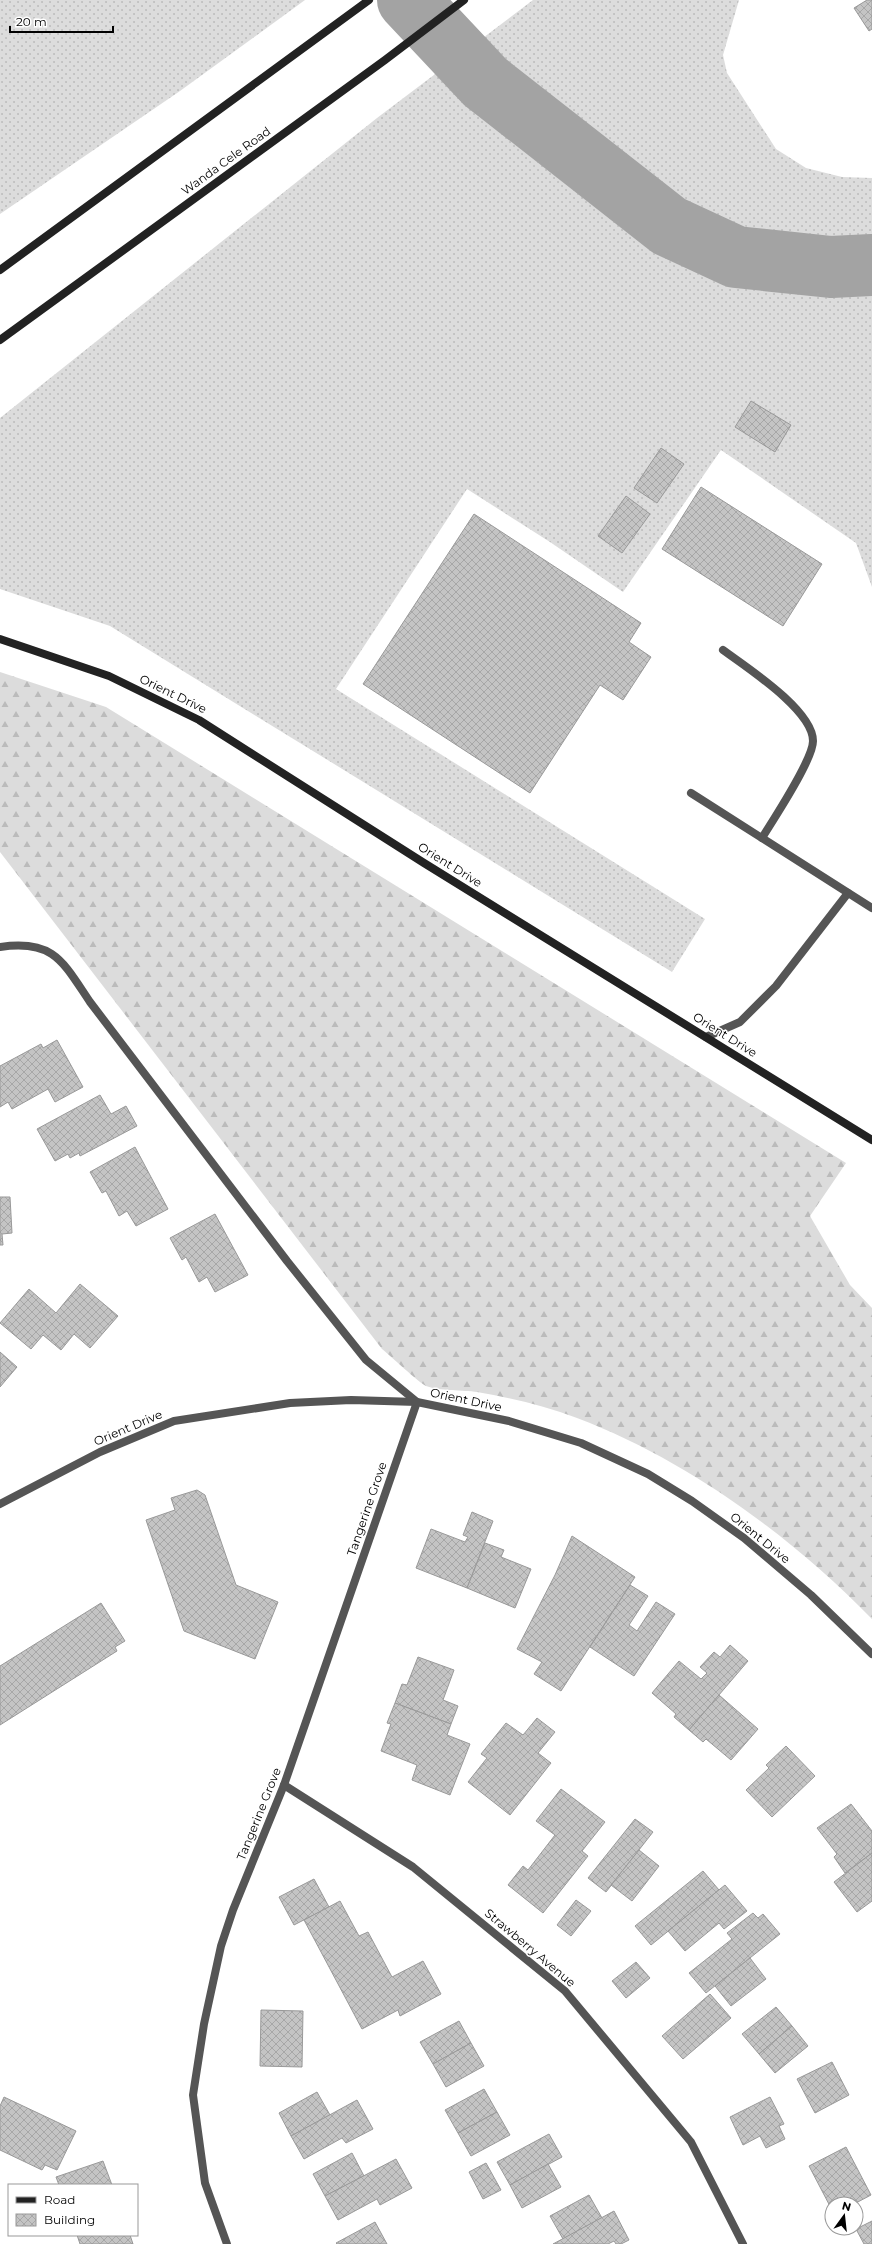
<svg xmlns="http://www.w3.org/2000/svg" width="872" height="2244" viewBox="0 0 872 2244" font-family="Montserrat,sans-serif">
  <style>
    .grass { fill: url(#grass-dots) }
    .forest { fill: url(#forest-firs) }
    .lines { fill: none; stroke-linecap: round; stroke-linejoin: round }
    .river { stroke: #a3a3a3; stroke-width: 62 }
    .building { fill: url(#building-cross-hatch); stroke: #999 }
    .lane { stroke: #555; stroke-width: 8 }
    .street { stroke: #555; stroke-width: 8 }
    .secondary { stroke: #222; stroke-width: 8 }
    .labels { text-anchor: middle; stroke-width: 3; stroke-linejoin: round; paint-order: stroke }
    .street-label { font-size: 12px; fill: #000; stroke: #fff }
  </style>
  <defs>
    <pattern id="grass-dots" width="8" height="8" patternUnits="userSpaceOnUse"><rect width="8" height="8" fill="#dcdcdc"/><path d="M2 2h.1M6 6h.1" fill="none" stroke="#bbb" stroke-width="1.8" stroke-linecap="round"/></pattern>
    <pattern id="forest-firs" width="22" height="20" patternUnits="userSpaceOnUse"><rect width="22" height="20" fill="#dcdcdc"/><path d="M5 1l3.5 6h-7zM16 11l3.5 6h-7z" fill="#bbb"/></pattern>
    <pattern id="building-cross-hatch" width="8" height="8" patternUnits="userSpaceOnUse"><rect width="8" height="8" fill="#c4c4c4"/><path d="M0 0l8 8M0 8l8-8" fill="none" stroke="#a7a7a7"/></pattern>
  </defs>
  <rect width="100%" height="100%" fill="#fff"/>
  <g class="grass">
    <polygon points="0,0 305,0 180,91 0,214"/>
    <polygon points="533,0 739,0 723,55 727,73 776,149 806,168 842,177 872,178 872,587 856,543 721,450 623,592 550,542 467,489 336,689 705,919 672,972 110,626 0,589 0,418 377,118"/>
  </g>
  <path class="forest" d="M0,672L106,707L846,1163L810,1216L850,1285L872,1308V1619C790,1535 687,1460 577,1418C545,1406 511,1398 477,1392C464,1390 438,1391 426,1386C418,1382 391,1356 382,1349L0,852Z"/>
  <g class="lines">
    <polyline class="river" points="408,0 485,82 669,226 736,257 831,267 872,265"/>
  </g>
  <g class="building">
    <polygon points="867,0 872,0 872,29 869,31 854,8"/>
    <polygon points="751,401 791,425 775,452 735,427"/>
    <polygon points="661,448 684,464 657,503 634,488"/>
    <polygon points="701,487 822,564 783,626 662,549"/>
    <polygon points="626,496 650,514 622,553 598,536"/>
    <polygon points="474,514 641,623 629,642 651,657 623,700 600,685 530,793 363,684"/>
    <polygon points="57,1040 83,1087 55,1102 48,1089 12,1109 8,1102 0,1107 0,1066 41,1044 43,1048"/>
    <polygon points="100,1095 111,1114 126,1106 137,1126 80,1156 79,1153 70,1158 68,1154 55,1161 37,1129"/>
    <polygon points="135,1147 168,1209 136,1226 127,1211 119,1216 106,1191 102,1193 90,1172"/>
    <polygon points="0,1197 10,1197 12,1233 2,1234 3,1245 0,1245"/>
    <polygon points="215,1214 248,1275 215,1292 207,1277 199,1282 186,1257 182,1260 170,1238"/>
    <polygon points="80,1284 118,1316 90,1348 74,1334 61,1350 43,1335 31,1349 0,1323 29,1289 56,1313"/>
    <polygon points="0,1352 17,1367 0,1387"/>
    <polygon points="197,1490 205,1495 236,1585 278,1602 255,1659 184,1631 146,1520 175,1510 171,1498"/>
    <polygon points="472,1512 493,1521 467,1588 416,1568 431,1529 465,1542 468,1537 463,1535"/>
    <polygon points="572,1536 635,1577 561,1691 534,1674 542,1662 517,1649 555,1575"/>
    <polygon points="485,1543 504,1550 501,1557 531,1569 515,1608 467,1588"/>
    <polygon points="630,1585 648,1596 629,1625 637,1631 656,1602 675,1614 634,1676 590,1647"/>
    <polygon points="101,1603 125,1641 115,1647 117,1651 0,1725 0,1666"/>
    <polygon points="730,1645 748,1661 689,1730 674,1717 676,1714 652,1693 679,1661 701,1679 707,1673 700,1667 714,1652 720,1657"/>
    <polygon points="418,1657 454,1670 443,1700 458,1706 451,1724 395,1703 402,1684 407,1685"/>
    <polygon points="719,1695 758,1729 731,1760 706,1739 703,1742 689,1730"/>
    <polygon points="395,1703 451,1724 447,1735 470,1744 450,1795 412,1780 417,1765 381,1751 391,1724 387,1723"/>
    <polygon points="537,1718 555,1732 538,1753 551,1763 510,1815 468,1782 487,1758 481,1754 506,1723 523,1735"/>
    <polygon points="786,1746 815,1776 772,1817 746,1790 769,1768 766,1765"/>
    <polygon points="561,1789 605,1822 582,1851 588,1856 543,1913 508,1885 523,1866 528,1870 555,1835 536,1821"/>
    <polygon points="851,1804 872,1831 872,1853 845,1873 834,1857 837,1854 817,1828"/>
    <polygon points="635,1819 653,1832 606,1892 588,1878"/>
    <polygon points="639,1850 659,1866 632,1901 611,1885"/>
    <polygon points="872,1853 872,1901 857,1912 834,1882"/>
    <polygon points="703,1871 719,1890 651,1945 635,1926"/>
    <polygon points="314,1879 329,1907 294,1925 279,1897"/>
    <polygon points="725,1885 747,1911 724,1929 719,1923 685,1951 668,1931"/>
    <polygon points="576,1900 591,1911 571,1936 557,1925"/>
    <polygon points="340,1901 359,1936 368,1932 392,1977 423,1961 441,1994 400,2016 398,2010 362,2029 304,1920"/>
    <polygon points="753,1913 758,1918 763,1914 780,1934 706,1993 689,1973 732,1939 727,1933"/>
    <polygon points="750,1958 766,1979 731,2006 715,1986"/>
    <polygon points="636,1962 650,1978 626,1998 612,1981"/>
    <polygon points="710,1994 731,2018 683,2059 662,2036"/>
    <polygon points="776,2007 792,2026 759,2054 742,2034"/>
    <polygon points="261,2010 303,2011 302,2067 260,2066"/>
    <polygon points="459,2021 471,2043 433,2064 420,2042"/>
    <polygon points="792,2026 808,2046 775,2073 759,2054"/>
    <polygon points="471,2043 484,2066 446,2087 433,2064"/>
    <polygon points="832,2062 849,2095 815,2113 797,2079"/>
    <polygon points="484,2089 497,2112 458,2133 445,2110"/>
    <polygon points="317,2092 330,2115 291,2136 279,2113"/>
    <polygon points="4,2097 76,2131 57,2170 45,2165 42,2170 0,2150 0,2106"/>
    <polygon points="770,2097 784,2124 779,2126 785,2139 766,2148 760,2136 743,2145 730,2117"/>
    <polygon points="357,2100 373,2129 346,2143 342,2138 304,2159 291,2136"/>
    <polygon points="497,2112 510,2135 471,2156 458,2133"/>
    <polygon points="549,2134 562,2157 510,2185 497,2162"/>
    <polygon points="846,2147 871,2195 854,2204 832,2204 832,2210 809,2166"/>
    <polygon points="352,2153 364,2176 325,2196 313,2174"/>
    <polygon points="396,2159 412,2188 380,2205 377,2199 338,2220 325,2196"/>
    <polygon points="103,2161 112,2185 59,2185 56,2177"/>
    <polygon points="486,2163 501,2190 483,2199 469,2172"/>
    <polygon points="548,2164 561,2187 522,2208 510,2185"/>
    <polygon points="589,2195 602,2218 563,2239 550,2216"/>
    <polygon points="614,2211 629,2240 621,2244 616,2244 614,2241 608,2244 553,2244"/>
    <polygon points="872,2221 872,2244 864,2244 856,2229"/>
    <polygon points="375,2222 387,2244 337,2244 336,2243"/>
    <polygon points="77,2235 130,2235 133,2244 80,2244"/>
  </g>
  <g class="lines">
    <g class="lane">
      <path d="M723,650C746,667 813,710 813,741C813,760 773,820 762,838"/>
      <polyline points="691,793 872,908"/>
      <polyline points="706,1037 740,1022 776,986 848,893"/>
    </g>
    <g class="street">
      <path d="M0,947C54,939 63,962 90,1002L287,1261L366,1360L417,1402L284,1785L233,1910L221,1946L204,2024L193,2095L205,2183L227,2244"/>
      <polyline points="0,1504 100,1452 174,1421 290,1403 351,1400 417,1402 509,1421 581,1443 648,1474 692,1501 744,1538 811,1595 872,1654"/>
      <polyline points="284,1785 413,1867 565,1991 691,2142 743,2244"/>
    </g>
    <g class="secondary">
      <polyline points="0,270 369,0"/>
      <polyline points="0,340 385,60 464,0"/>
      <polyline points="0,639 109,676 199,720 424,863 872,1140"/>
    </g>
  </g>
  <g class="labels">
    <g class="street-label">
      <text transform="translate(226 161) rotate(-36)" y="4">Wanda Cele Road</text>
      <text transform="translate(173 694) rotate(26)" y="4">Orient Drive</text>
      <text transform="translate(450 865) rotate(32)" y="4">Orient Drive</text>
      <text transform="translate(725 1035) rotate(32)" y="4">Orient Drive</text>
      <text transform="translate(466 1400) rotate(12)" y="4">Orient Drive</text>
      <text transform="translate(128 1428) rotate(-23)" y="4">Orient Drive</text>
      <text transform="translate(367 1509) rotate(-71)" y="4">Tangerine Grove</text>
      <text transform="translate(760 1538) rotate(39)" y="4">Orient Drive</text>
      <text transform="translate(259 1814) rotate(-68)" y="4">Tangerine Grove</text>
      <text transform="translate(530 1948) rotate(40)" y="4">Strawberry Avenue</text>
    </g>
  </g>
  <rect x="8" y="2184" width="130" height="52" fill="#ffffff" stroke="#999999"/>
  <rect x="16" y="2197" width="20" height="6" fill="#222222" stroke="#999999"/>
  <text x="44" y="2204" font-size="12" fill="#000000">Road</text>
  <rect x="16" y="2214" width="20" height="12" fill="url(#building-cross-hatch)" stroke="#999999"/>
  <text x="44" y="2224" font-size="12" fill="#000000">Building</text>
  <g transform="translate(844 2216) rotate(15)"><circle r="19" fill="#ffffff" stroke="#999999"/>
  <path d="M0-3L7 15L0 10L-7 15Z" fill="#000000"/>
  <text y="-6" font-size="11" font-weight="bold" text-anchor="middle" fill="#000000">N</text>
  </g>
  <path d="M10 26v6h103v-6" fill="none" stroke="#000000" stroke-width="2"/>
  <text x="16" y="26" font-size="12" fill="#000000" stroke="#ffffff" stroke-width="3" paint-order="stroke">20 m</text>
</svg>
